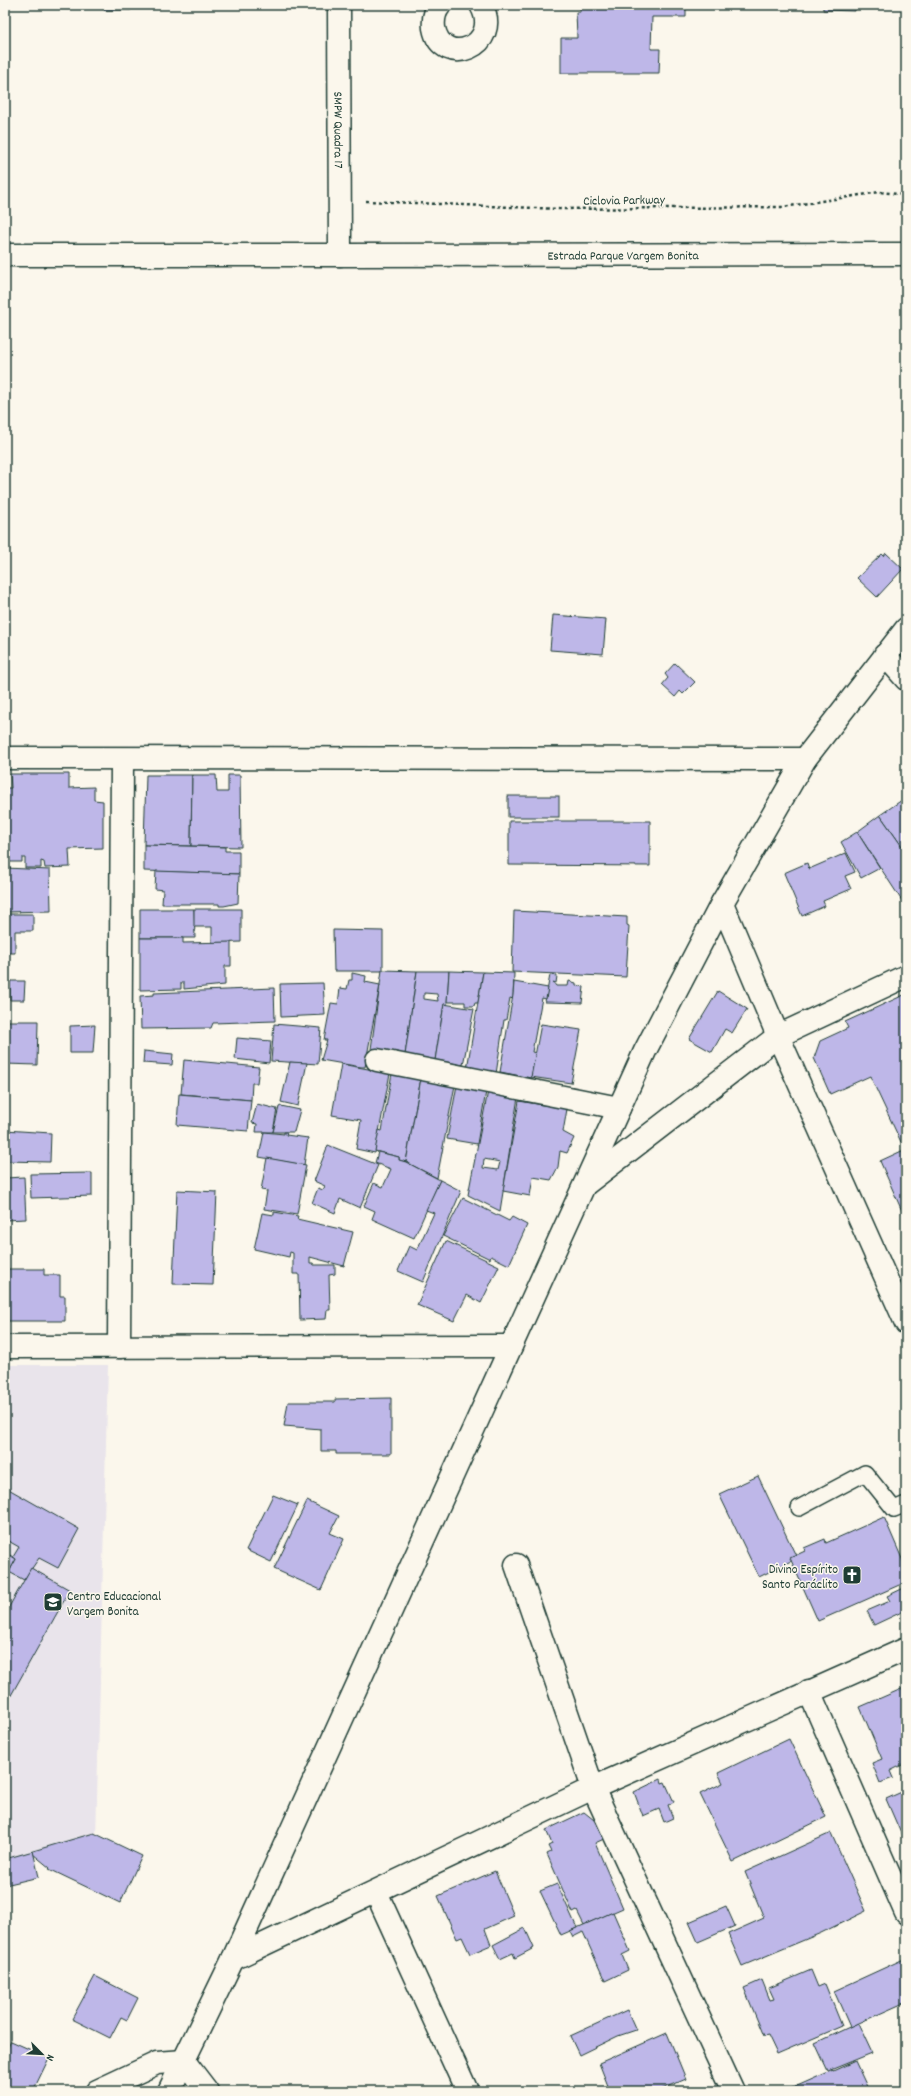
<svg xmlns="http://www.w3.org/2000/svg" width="911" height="2096" viewBox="0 0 911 2096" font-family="Dekko,sans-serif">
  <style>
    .built { fill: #e9e4eb }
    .building { fill: #beb7e8; stroke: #1f3d34; fill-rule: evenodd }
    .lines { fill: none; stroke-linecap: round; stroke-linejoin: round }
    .service-casing { stroke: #1f3d34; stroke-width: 18 }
    .minor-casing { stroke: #1f3d34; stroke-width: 25 }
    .tertiary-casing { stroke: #1f3d34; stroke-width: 25 }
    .path { stroke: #1f3d34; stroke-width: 2.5; stroke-dasharray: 3 3; stroke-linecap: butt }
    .service { stroke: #fbf7ec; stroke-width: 15 }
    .minor { stroke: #fbf7ec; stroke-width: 22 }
    .tertiary { stroke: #fbf7ec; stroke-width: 22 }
    .labels { text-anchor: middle; stroke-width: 3; stroke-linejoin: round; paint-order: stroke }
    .street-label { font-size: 13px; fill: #1f3d34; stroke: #fbf7ec }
    .poi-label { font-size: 13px; fill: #1f3d34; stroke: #fbf7ec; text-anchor: end }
  </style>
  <rect width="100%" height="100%" fill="#fbf7ec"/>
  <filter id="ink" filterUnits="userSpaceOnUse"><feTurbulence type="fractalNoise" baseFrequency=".025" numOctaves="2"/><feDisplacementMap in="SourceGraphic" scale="8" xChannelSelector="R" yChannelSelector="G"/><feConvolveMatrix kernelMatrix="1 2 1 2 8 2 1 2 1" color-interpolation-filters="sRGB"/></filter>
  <g filter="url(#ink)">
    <polygon class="built" points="5,1365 108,1365 96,1839 5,1864"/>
    <g class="building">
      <polygon points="103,5 131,5 131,10 104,10"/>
      <polygon points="570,5 686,5 686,17 652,17 651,49 660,49 659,73 561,73 561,38 577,38 576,12 580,12 580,7 570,7"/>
      <polygon points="823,5 855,5 855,11 823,10"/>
      <polygon points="886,553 903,569 877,597 857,578 882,554 884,556"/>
      <polygon points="553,615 606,619 603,654 550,650"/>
      <polygon points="675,663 695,682 683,694 680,691 675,697 662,685 668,678 665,674"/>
      <polygon points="10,774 69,774 69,788 94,787 94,800 103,801 103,848 69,849 70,867 45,868 44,862 41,861 41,868 25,868 25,858 22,858 22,862 5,862 5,788 11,788"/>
      <polygon points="146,775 192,775 191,846 144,845"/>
      <polygon points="192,775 216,775 217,792 228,792 228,775 240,775 241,847 191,846"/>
      <rect x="508" y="796" width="51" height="21"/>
      <polygon points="902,800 906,805 906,852 880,815"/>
      <polygon points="880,815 906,852 906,907 857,832"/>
      <polygon points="509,821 650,821 650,866 509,865"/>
      <polygon points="857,832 880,868 861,878 841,842"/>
      <polygon points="144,845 225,847 225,851 239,851 239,874 144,871"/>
      <polygon points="846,853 855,872 845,876 851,889 823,901 825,906 802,916 784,873 807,863 809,869"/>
      <polygon points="5,868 50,870 51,911 5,912"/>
      <polygon points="156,871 239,874 238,903 224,906 219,906 219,904 162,904 163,890 155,889"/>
      <polygon points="140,909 194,909 195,938 140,938"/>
      <polygon points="194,909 241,909 241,942 212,943 212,927 194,927"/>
      <polygon points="514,911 627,917 627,925 629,926 626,977 512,972"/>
      <polygon points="5,914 33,914 33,931 15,931 15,953 5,953"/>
      <polygon points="333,930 383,931 383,971 334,971"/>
      <polygon points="140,938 183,938 183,943 231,942 231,966 225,966 225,985 184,989 184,983 181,983 181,989 140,990"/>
      <polygon points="382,970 417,971 405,1055 371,1049"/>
      <path d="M417,971H449L447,1005L444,1004L435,1061L405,1055ZM424,993L437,994L438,1001L424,999Z"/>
      <polygon points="449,971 483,972 478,1003 475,1003 474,1006 465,1006 465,1002 447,1002"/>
      <polygon points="483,972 514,973 513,999 510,998 506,1020 504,1020 496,1074 467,1069"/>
      <polygon points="352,973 366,976 365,982 380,985 365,1067 361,1067 321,1060 327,1040 324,1040 331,1003 338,1004 340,988 347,989 349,980 352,980"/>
      <polygon points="550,975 557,976 556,983 553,982 556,986 568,986 569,981 576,983 576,985 584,987 582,1003 545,1002"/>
      <polygon points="10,981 25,981 24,1000 10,1000"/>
      <polygon points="514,982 548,988 546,999 542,998 532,1052 536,1053 531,1078 500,1072 513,995"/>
      <polygon points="323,983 325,1015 281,1017 280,984"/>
      <polygon points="274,988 275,1021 213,1023 211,1028 141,1029 140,996 154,995 154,993"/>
      <polygon points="718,991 747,1009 732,1033 725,1029 712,1052 689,1039"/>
      <polygon points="906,994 906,1140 901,1142 870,1076 830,1094 814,1058 820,1041 848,1028 845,1022"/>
      <polygon points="444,1004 474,1009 463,1065 435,1060"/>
      <polygon points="5,1021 38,1021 37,1065 5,1064"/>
      <polygon points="274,1024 321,1028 318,1064 271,1061"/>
      <polygon points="541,1024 581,1030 571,1083 531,1077"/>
      <polygon points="95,1025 93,1053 70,1053 70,1026"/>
      <polygon points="237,1038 271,1041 269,1063 235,1059"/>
      <polygon points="144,1051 173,1054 172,1065 143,1063"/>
      <polygon points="184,1060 259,1067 257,1083 252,1083 251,1100 181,1094"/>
      <polygon points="290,1062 307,1063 298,1106 281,1102"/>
      <polygon points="341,1064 390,1073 375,1153 356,1149 361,1120 332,1115"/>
      <polygon points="392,1073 421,1078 406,1162 399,1160 399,1157 375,1151 379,1130 382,1131"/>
      <polygon points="421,1078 455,1085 437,1178 406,1162"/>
      <polygon points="457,1085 486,1091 477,1144 447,1139"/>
      <path d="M488,1091L518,1097L500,1211L468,1195ZM484,1159L500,1162L498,1170L483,1168Z"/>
      <polygon points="179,1094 251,1100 248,1131 177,1125"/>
      <polygon points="519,1101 567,1109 563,1132 574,1138 567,1153 560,1151 558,1167 551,1180 533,1177 530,1196 503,1191"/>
      <polygon points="257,1104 277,1109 273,1132 256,1132 257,1124 252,1123"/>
      <polygon points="281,1106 300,1110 294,1132 273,1132 279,1107"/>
      <polygon points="5,1130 51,1133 50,1162 5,1161"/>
      <polygon points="264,1132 284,1134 284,1132 287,1132 286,1135 308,1138 304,1165 259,1157"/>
      <polygon points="328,1145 378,1165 360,1208 340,1199 335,1213 312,1203 318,1188 323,1190 325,1186 314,1181"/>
      <polygon points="906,1149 906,1220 880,1161"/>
      <polygon points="378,1152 399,1157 399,1160 406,1162 440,1180 414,1238 372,1219 375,1211 364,1206 374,1183 383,1187 391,1169 375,1163"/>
      <polygon points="267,1158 306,1165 297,1214 264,1209 267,1191 261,1190"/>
      <polygon points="92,1173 92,1196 31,1198 30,1174"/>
      <polygon points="24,1177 26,1219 5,1220 5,1178"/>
      <polygon points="440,1180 461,1191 423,1282 398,1271 409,1246 417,1250 434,1213 426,1210"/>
      <polygon points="177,1190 217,1192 213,1285 173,1284"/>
      <polygon points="463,1198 509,1221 512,1217 527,1225 509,1265 491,1256 490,1259 443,1236"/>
      <polygon points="274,1212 298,1216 297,1219 353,1232 344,1266 310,1257 310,1263 313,1263 314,1265 335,1265 335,1274 329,1275 330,1310 327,1310 326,1319 300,1320 299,1274 293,1274 293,1253 290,1252 289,1257 254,1249 262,1213 274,1215"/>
      <polygon points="446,1241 499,1266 481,1303 467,1295 454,1321 417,1305"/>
      <polygon points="5,1269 44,1269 44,1275 60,1275 60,1296 65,1296 65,1321 5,1321"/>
      <polygon points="391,1398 391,1454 336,1454 336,1451 321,1451 321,1429 284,1426 288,1402 335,1402 335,1399"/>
      <polygon points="758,1476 797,1558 759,1577 719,1494"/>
      <polygon points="5,1487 79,1529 58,1568 39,1558 24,1580 9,1572 16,1559 13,1557 19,1547 5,1539"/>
      <polygon points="273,1495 298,1505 271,1562 246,1550"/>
      <polygon points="307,1501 339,1516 330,1533 344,1539 321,1590 274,1569"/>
      <polygon points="884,1517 906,1568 906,1582 818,1621 790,1558 805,1551 804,1548 825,1539 826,1543"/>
      <polygon points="5,1552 16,1559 5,1579"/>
      <polygon points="31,1568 70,1590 5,1706 5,1614"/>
      <polygon points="906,1587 906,1610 874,1625 867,1611 890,1601 887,1596"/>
      <polygon points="906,1687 906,1763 890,1771 893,1778 880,1783 872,1763 882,1759 860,1707"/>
      <polygon points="789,1739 826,1817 733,1862 700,1794 723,1783 718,1773"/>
      <polygon points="661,1779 662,1783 665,1782 674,1802 668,1805 673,1818 664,1822 659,1809 643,1816 634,1792"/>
      <polygon points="906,1790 906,1845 886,1799"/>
      <polygon points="584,1812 594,1820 604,1839 595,1843 623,1908 584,1925 577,1911 573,1913 547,1854 551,1852 548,1846 552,1844 546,1830"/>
      <polygon points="94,1833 142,1856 120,1903 49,1869 50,1868 33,1854 33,1851"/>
      <polygon points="831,1833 866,1911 821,1933 742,1966 728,1934 764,1918 745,1872"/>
      <polygon points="33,1851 39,1877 5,1885 5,1859"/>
      <polygon points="495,1871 514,1916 485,1929 491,1945 470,1954 462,1937 457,1939 438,1896"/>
      <polygon points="557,1884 577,1928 561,1935 540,1891"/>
      <polygon points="726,1906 735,1926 698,1942 689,1922"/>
      <polygon points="613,1912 630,1951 622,1955 628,1970 605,1981 583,1932 573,1937 570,1931"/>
      <polygon points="525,1928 534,1948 515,1958 513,1953 500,1959 493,1945"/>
      <polygon points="906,1958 906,2002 850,2027 834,1991"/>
      <polygon points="811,1970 818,1987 825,1984 842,2026 777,2054 768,2035 764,2036 744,1988 762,1980 770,2000 774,1999 769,1988"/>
      <polygon points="95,1976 138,1998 127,2020 121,2017 110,2038 72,2019"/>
      <polygon points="627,2010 636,2030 618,2036 579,2055 570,2036"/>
      <polygon points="858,2023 872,2053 828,2071 815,2043"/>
      <polygon points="667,2033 686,2079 658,2091 610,2091 599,2063"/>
      <polygon points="11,2041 49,2058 33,2091 5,2091 5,2053"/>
      <polygon points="855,2061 869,2091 786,2091 833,2070 833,2071"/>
    </g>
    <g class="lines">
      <g class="service-casing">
        <polyline id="service" points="799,1508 865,1473 894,1509 906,1504"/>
      </g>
      <g class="minor-casing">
        <g id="minor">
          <path d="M440,5C434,12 433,19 434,28C442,70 504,46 481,5"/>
          <polyline points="5,255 340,255"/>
          <polyline points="885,655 906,679"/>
          <polyline points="5,758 805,759"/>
          <polyline points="722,903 778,1036 906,1323"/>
          <polyline points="377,1060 619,1108"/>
          <polyline points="587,1183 778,1036 906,976"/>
          <polyline points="5,1347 511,1346"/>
          <polyline points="119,1347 122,759"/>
          <polyline points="516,1565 593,1788 733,2091"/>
          <polyline points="809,1691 906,1913"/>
          <polyline points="376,1892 467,2091"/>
          <polyline points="233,1959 593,1788 906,1649"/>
          <polyline points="97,2091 157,2063 184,2061 207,2091"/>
          <polyline points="169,2091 233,1959 645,1051 722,903 805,759 906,629"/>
        </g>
      </g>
      <g class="tertiary-casing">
        <g id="tertiary">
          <path id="s1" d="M339,5L340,255L906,254"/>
        </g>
      </g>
      <polyline class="path" points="366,201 558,209 783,207 880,192 906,195"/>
      <use href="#service" class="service"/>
      <use href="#minor" class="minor"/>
      <use href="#tertiary" class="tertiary"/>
    </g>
  </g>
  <defs>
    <g id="church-square" transform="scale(1)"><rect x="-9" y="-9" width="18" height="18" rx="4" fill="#1f3d34" stroke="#fbf7ec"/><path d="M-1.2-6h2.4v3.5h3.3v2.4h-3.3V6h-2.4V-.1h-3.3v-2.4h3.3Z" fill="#fff"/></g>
    <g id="school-square" transform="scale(1)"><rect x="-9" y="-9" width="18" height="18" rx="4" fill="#1f3d34" stroke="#fbf7ec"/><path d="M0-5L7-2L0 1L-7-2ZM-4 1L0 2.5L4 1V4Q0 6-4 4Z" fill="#fff"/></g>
  </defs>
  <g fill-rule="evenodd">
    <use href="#church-square" x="852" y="1575"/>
    <use href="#school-square" x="53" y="1602"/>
  </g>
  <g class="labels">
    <g class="street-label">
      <text dy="5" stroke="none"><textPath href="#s1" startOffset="125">SMPW Quadra 17</textPath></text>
      <text transform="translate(624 199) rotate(-1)" y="5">Ciclovia Parkway</text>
      <text dy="5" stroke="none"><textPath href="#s1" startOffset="533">Estrada Parque Vargem Bonita</textPath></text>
    </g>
    <g class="poi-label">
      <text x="838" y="1573">Divino Espírito<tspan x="838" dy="15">Santo Paráclito</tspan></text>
      <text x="67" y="1600" text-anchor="start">Centro Educacional<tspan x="67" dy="15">Vargem Bonita</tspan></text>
    </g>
  </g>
  <rect width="911" height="2096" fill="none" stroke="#fbf7ec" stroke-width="20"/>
  <rect x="10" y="10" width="891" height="2076" fill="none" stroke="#1f3d34" stroke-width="1.5" filter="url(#ink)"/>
  <g transform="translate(42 2054) rotate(114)" stroke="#fbf7ec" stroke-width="3" paint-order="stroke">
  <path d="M0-3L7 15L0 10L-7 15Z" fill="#1f3d34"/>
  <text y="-6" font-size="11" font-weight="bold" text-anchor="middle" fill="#1f3d34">N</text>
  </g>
</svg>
